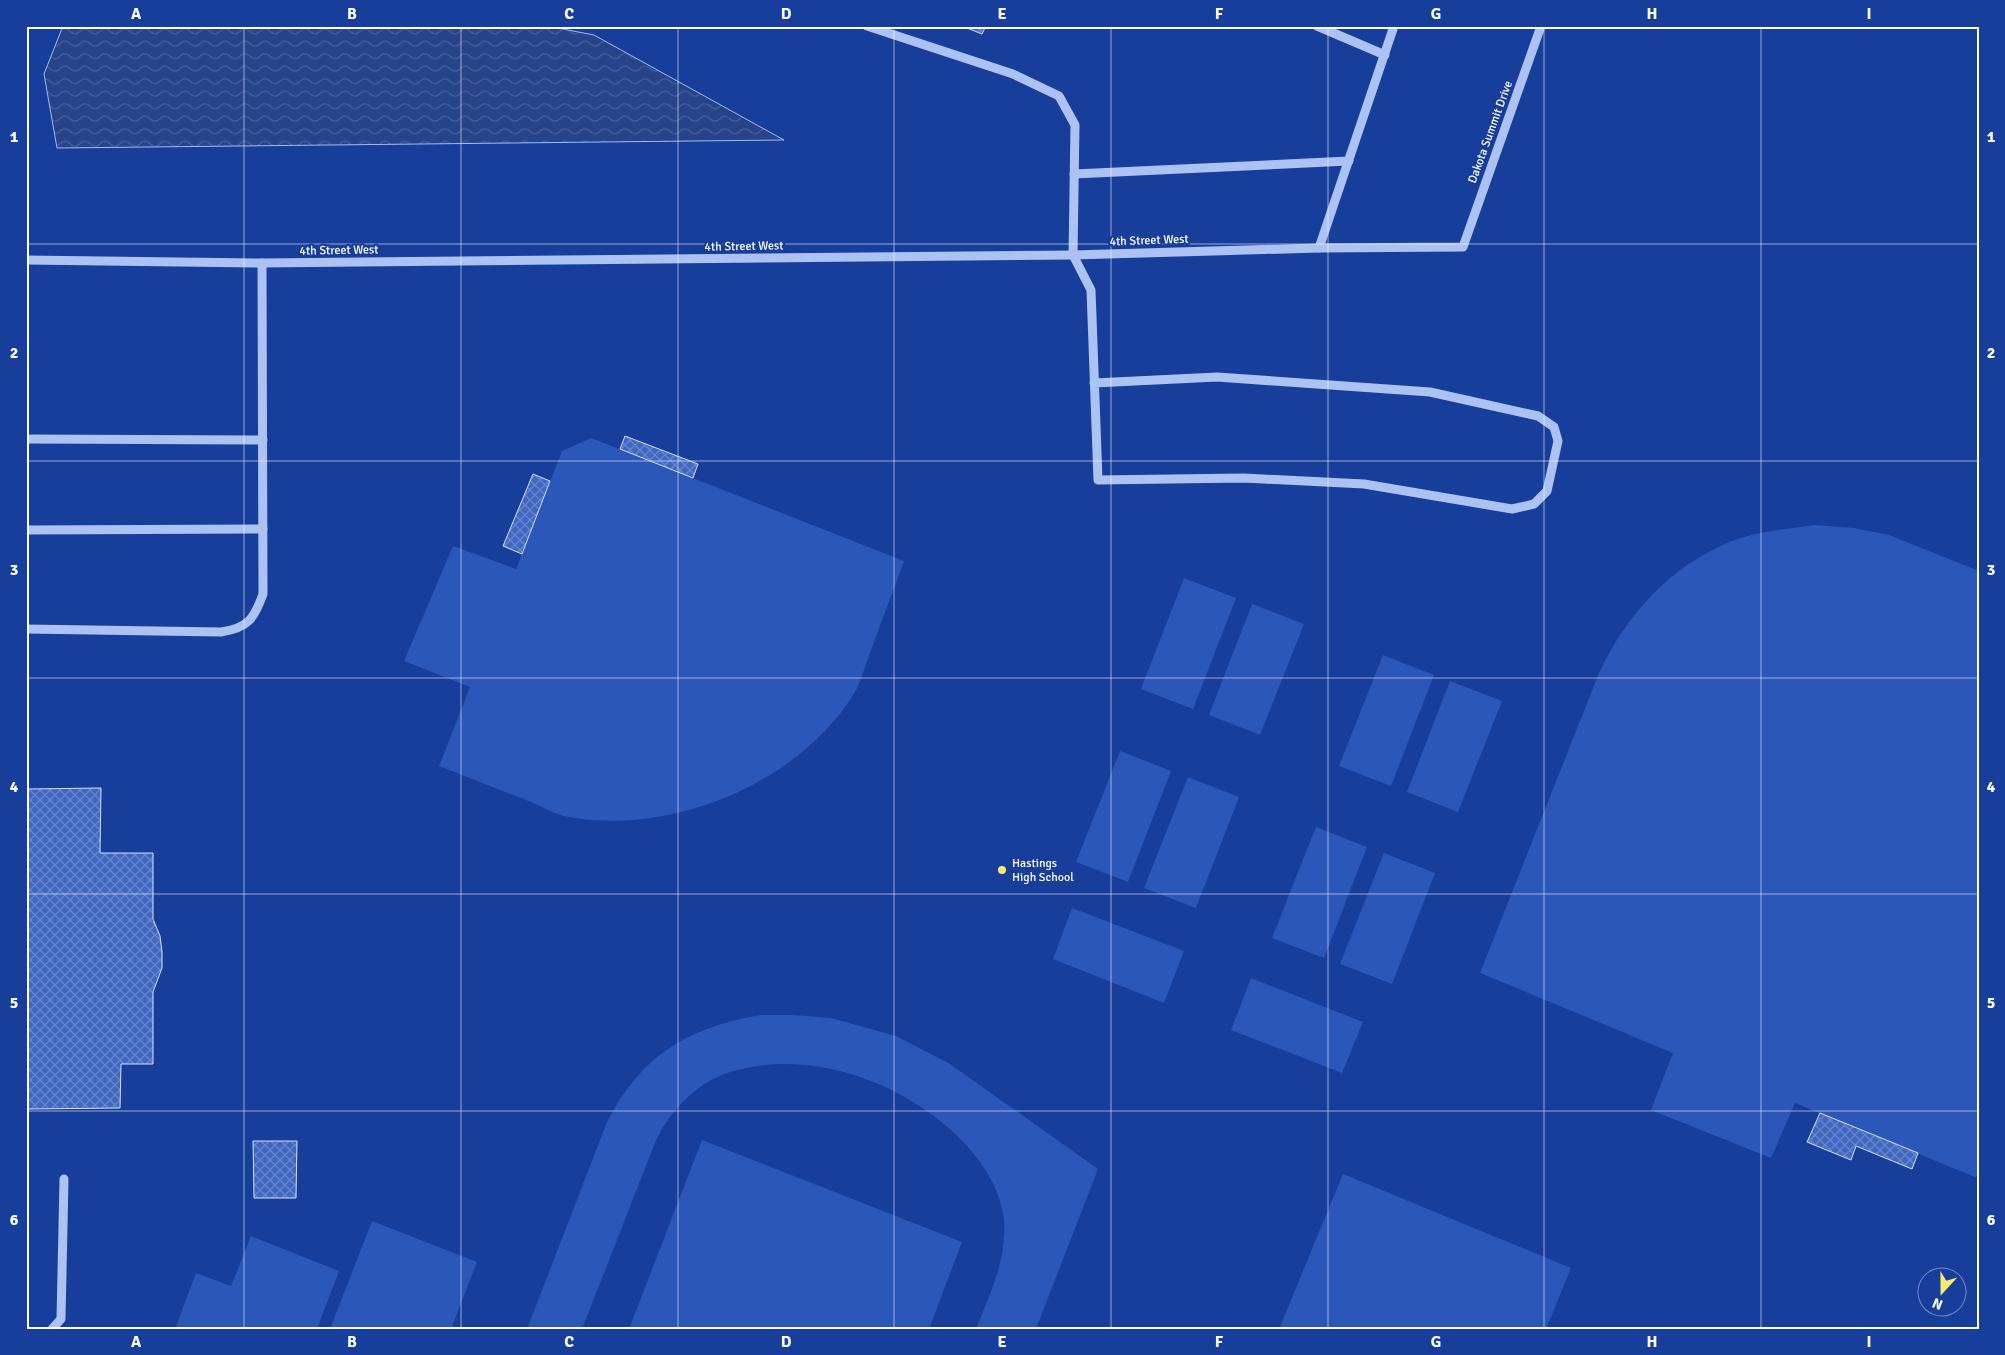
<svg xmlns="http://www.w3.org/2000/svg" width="2005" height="1355" viewBox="0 0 2005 1355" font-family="Signika,sans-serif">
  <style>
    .grass { fill: #2a57b8 }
    .water { fill: url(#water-waves); stroke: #9fbbf4 }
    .building { fill: url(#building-cross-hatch); stroke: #d4e1fc }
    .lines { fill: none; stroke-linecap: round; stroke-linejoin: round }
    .minor { stroke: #acc2f2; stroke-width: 9 }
    .grid { fill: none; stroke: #fff; stroke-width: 1; stroke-opacity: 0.55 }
    .poi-dot { fill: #ffe96d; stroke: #173e9a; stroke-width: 2 }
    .labels { text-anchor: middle; stroke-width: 4.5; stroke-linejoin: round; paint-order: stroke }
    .street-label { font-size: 12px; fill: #fff; stroke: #173e9a }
    .poi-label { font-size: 12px; fill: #fff; stroke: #173e9a; text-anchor: start }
    .neatline { fill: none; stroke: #fff; stroke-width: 2 }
    .grid-label { font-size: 16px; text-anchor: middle; font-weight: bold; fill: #fff }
  </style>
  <defs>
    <pattern id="water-waves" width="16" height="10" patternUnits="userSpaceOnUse" patternTransform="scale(1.25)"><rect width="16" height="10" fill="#274389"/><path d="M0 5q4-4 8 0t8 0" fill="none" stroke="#475f9b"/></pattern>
    <pattern id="building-cross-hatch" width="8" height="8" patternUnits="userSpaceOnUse" patternTransform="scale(1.25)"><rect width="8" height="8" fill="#4068c1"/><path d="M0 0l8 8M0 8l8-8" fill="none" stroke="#6686cd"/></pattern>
  </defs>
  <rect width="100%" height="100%" fill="#173e9a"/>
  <g class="grass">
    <path d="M591,438L904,561C893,592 881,622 870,653C865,665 862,680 855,692C801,782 672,836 569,817C556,815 543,807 531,802C500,790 470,778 439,766L470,687L404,661L453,546L516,569L562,451Z"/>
    <path d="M1814,525L1854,528L1889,535L1979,571V1176L1975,1177L1795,1103L1771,1158L1651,1110L1673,1053L1480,973L1599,673C1627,614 1670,566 1732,541C1757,531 1788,529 1814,525Z"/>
    <polygon points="1184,578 1236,598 1193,709 1141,689"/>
    <polygon points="1252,604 1304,624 1260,735 1209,715"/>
    <polygon points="1383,655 1434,675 1391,786 1339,766"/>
    <polygon points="1450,681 1502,701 1458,812 1407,792"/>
    <polygon points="1120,751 1171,771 1128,882 1076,862"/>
    <polygon points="1188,777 1239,797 1196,908 1144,888"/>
    <polygon points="1316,827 1367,847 1324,958 1272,938"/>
    <polygon points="1384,853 1435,873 1392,984 1340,964"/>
    <polygon points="1072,908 1184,951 1164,1003 1053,959"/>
    <polygon points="1251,978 1363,1022 1342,1073 1231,1030"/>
    <path d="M761,1015H794L831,1018L896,1036L950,1064L1098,1169L1036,1329H976C990,1294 1007,1259 1004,1220C1001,1192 985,1166 967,1146C912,1086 818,1049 737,1070C699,1080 671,1108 655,1143L582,1329H527L607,1122C641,1055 689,1027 761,1015Z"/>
    <polygon points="702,1140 962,1242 929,1329 629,1329"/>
    <polygon points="1343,1174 1571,1268 1546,1329 1279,1329"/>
    <polygon points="372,1221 477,1262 451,1329 330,1329"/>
    <polygon points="251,1236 339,1271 317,1329 175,1329 196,1273 231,1286"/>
  </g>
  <polygon class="water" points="63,26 547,26 594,35 784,140 57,148 44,74"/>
  <g class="building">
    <polygon points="962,26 986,26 982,34"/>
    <polygon points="625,436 698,464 693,478 620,449"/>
    <polygon points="533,474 550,481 522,554 503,546"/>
    <polygon points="101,788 100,853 153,853 153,919 160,936 162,952 162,968 153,992 153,1064 121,1064 120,1108 26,1109 26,789"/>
    <polygon points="1820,1113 1918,1153 1912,1169 1856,1146 1851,1160 1807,1142"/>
    <polygon points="253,1141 297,1141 296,1198 254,1198"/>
  </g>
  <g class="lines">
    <g class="minor">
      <polyline points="867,26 1013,74 1059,96 1075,125 1073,255 1091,290 1098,480 1244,478 1364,484 1512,509 1534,504 1547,491 1558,441 1554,427 1538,416 1430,392 1217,377 1094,383"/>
      <polyline points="1317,26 1385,55"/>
      <polyline points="1074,174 1349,161"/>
      <polyline points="1319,248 1394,26"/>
      <polyline points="26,260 262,263 1073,255 1319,248 1463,247 1541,26"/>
      <polyline points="26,439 263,440"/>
      <polyline points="26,530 263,529"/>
      <path d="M26,629L221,632C248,628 254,619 263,594L262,263"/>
      <polyline points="52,1329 61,1319 64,1179"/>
    </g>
  </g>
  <path class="grid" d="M244,26V1329M461,26V1329M678,26V1329M894,26V1329M1111,26V1329M1328,26V1329M1544,26V1329M1761,26V1329M26,244H1979M26,461H1979M26,678H1979M26,894H1979M26,1111H1979"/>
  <circle class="poi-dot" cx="1002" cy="870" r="5"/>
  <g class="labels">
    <g class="street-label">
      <text transform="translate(1490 132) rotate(-70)" y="4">Dakota Summit Drive</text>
      <text transform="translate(1149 240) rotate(-2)" y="4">4th Street West</text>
      <text transform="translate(744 246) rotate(-1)" y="4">4th Street West</text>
      <text transform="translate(339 250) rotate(-1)" y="4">4th Street West</text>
    </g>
    <g class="poi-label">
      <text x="1012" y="867">Hastings<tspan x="1012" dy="14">High School</tspan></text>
    </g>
  </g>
  <rect width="2005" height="1355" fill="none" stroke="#173e9a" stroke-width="55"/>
  <g transform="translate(1942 1292) rotate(201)"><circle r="24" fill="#173e9a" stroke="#748bc2"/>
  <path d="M0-4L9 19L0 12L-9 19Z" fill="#ffe96d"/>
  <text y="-8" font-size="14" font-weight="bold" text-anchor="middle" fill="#ffffff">N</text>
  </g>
  <rect x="28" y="28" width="1950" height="1300" class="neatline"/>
  <g class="grid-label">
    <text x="136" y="19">A</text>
    <text x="352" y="19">B</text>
    <text x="569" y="19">C</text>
    <text x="786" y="19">D</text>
    <text x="1002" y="19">E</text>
    <text x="1219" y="19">F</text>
    <text x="1436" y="19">G</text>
    <text x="1652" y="19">H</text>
    <text x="1869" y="19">I</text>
    <text x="14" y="142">1</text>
    <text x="1991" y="142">1</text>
    <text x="14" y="358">2</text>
    <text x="1991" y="358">2</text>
    <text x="14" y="575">3</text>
    <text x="1991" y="575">3</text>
    <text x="14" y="792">4</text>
    <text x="1991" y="792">4</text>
    <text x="14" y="1008">5</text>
    <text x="1991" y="1008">5</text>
    <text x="14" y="1225">6</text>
    <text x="1991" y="1225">6</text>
    <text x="136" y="1347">A</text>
    <text x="352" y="1347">B</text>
    <text x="569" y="1347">C</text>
    <text x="786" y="1347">D</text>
    <text x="1002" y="1347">E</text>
    <text x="1219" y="1347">F</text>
    <text x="1436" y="1347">G</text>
    <text x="1652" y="1347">H</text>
    <text x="1869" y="1347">I</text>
  </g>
</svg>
